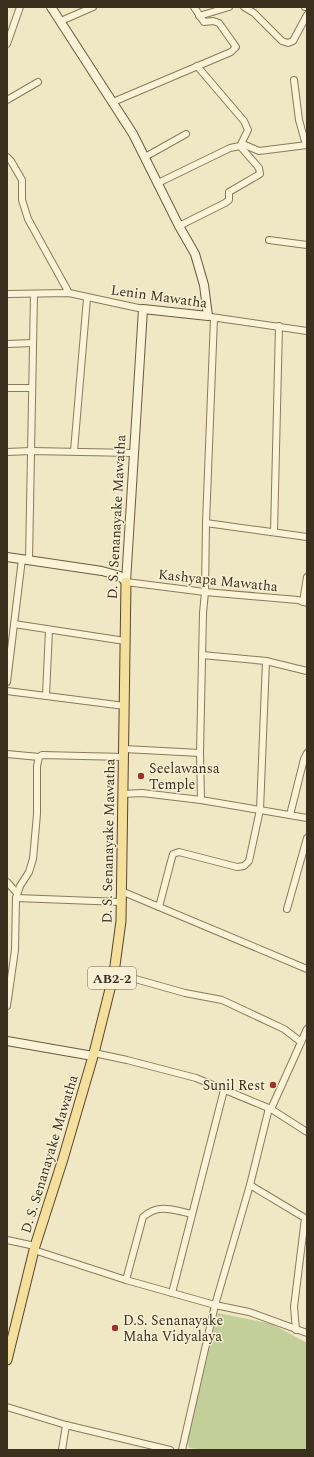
<svg xmlns="http://www.w3.org/2000/svg" width="314" height="1457" viewBox="0 0 314 1457" font-family="Spectral,serif">
  <style>
    .green { fill: #c3cf98 }
    .lines { fill: none; stroke-linecap: round; stroke-linejoin: round }
    .street-casing { stroke: #8b795a; stroke-width: 8 }
    .secondary-casing { stroke: #6d5a3d; stroke-width: 10 }
    .primary-casing { stroke: #59462e; stroke-width: 11 }
    .street { stroke: #faf3d8; stroke-width: 6 }
    .secondary { stroke: #faf3d8; stroke-width: 8 }
    .primary { stroke: #f4e09c; stroke-width: 9 }
    .poi-dot { fill: #9d3228; stroke: #f7f0d5; stroke-width: 1.5 }
    .labels { text-anchor: middle; stroke-width: 3; stroke-linejoin: round; paint-order: stroke }
    .shield { fill: #f7f0d5; stroke: #736955; stroke-width: 1 }
    .shield-label { font-size: 13px; font-weight: bold; fill: #3b2f1e }
    .street-label { font-size: 14px; fill: #3b2f1e; stroke: #f7f0d5 }
    .poi-label { font-size: 14px; fill: #3b2f1e; stroke: #f7f0d5; text-anchor: start }
  </style>
  <rect width="100%" height="100%" fill="#f0e7c5"/>
  <polygon class="green" points="218,1313 272,1324 307,1343 307,1450 210,1450 189,1448 187,1440"/>
  <g class="lines">
    <g class="street-casing">
      <g id="street">
        <polyline points="244,7 254,13 282,41 288,43 293,41 307,15"/>
        <polyline points="305,7 307,7"/>
        <polyline points="199,16 229,7"/>
        <polyline points="61,21 93,7"/>
        <polyline points="7,44 20,7"/>
        <polyline points="294,80 299,120 306,145"/>
        <polyline points="7,100 38,82"/>
        <polyline points="113,102 231,52 236,47 219,23 213,21 204,22 194,7"/>
        <polyline points="7,157 11,161 22,180 22,200 28,219 69,293"/>
        <polyline points="145,157 186,134"/>
        <polyline points="158,183 230,148 245,145 259,151 307,145"/>
        <polyline points="179,226 225,203 229,200 229,192 260,174 259,168 240,146 248,130 244,121 197,66"/>
        <polyline points="269,240 307,245"/>
        <polyline points="7,294 69,293 143,309"/>
        <polyline points="211,317 307,331"/>
        <polyline points="7,344 33,343"/>
        <polyline points="7,388 32,388"/>
        <polyline points="74,451 87,298"/>
        <polyline points="7,452 31,451 133,453"/>
        <polyline points="206,523 307,537"/>
        <polyline points="274,532 279,326"/>
        <polyline points="29,560 34,294"/>
        <polyline points="126,582 205,592 298,600 307,603"/>
        <polyline points="303,602 307,577"/>
        <polyline points="14,624 125,641"/>
        <polyline points="202,655 266,661 307,671"/>
        <polyline points="7,682 22,559"/>
        <polyline points="7,691 125,706"/>
        <polyline points="46,695 49,630"/>
        <polyline points="124,749 200,753"/>
        <polyline points="7,754 39,757"/>
        <polyline points="123,794 142,793 201,800 307,818"/>
        <polyline points="201,800 200,753 203,613 205,592 206,523 214,318"/>
        <polyline points="290,815 304,759 307,753"/>
        <polyline points="7,882 17,893"/>
        <polyline points="121,891 307,969"/>
        <polyline points="16,898 121,902"/>
        <polyline points="159,907 171,861 173,854 179,852 237,867 244,866 249,861 260,810 266,661"/>
        <polyline points="287,909 307,838"/>
        <polyline points="114,973 185,993 222,1000 284,1029 301,1042"/>
        <polyline points="7,1006 15,950 16,898 20,886 29,872 33,859 37,814 37,766 39,757 42,755 124,757"/>
        <polyline points="94,1053 127,1060 196,1078 271,1109 307,1132"/>
        <polyline points="271,1109 307,1029"/>
        <polyline points="250,1185 305,1218 294,1307 296,1330"/>
        <polyline points="7,1240 35,1246"/>
        <polyline points="34,1250 126,1280 215,1305 249,1312 307,1333"/>
        <path d="M126,1280L143,1217C159,1203 173,1210 192,1214"/>
        <polyline points="172,1293 224,1090"/>
        <polyline points="7,1407 66,1425 170,1450"/>
        <polyline points="62,1450 66,1425"/>
        <polyline points="182,1450 215,1305 250,1185 269,1108"/>
      </g>
    </g>
    <g class="secondary-casing">
      <g id="secondary">
        <polyline points="51,7 133,134 179,226 195,254 204,285 208,316 143,309 126,582"/>
        <polyline points="7,557 102,571 120,576 126,582"/>
        <polyline points="7,1041 93,1056"/>
      </g>
    </g>
    <g class="primary-casing">
      <polyline id="primary" points="7,1360 35,1246 63,1159 94,1053 114,973 121,921 126,582"/>
    </g>
    <use href="#street" class="street"/>
    <use href="#secondary" class="secondary"/>
    <use href="#primary" class="primary"/>
  </g>
  <g class="poi-dot">
    <circle cx="141" cy="776" r="4"/>
    <circle cx="273" cy="1085" r="4"/>
    <circle cx="115" cy="1328" r="4"/>
  </g>
  <g class="labels">
    <rect class="shield" x="88" y="967" width="48" height="22" rx="3"/>
    <g class="shield-label">
      <text x="112" y="983">AB2-2</text>
    </g>
    <g class="street-label">
      <text transform="translate(159 296) rotate(8)" y="5">Lenin Mawatha</text>
      <text transform="translate(116 517) rotate(-87)" y="5">D. S. Senanayake Mawatha</text>
      <text transform="translate(218 580) rotate(6)" y="5">Kashyapa Mawatha</text>
      <text transform="translate(108 841) rotate(-89)" y="5">D. S. Senanayake Mawatha</text>
      <text transform="translate(49 1154) rotate(-73)" y="5">D. S. Senanayake Mawatha</text>
    </g>
    <g class="poi-label">
      <text x="149" y="773">Seelawansa<tspan x="149" dy="16">Temple</tspan></text>
      <text x="265" y="1090" text-anchor="end">Sunil Rest</text>
      <text x="123" y="1325">D.S. Senanayake<tspan x="123" dy="16">Maha Vidyalaya</tspan></text>
    </g>
  </g>
  <rect width="314" height="1457" fill="none" stroke="#3b2f1e" stroke-width="16"/>
</svg>
